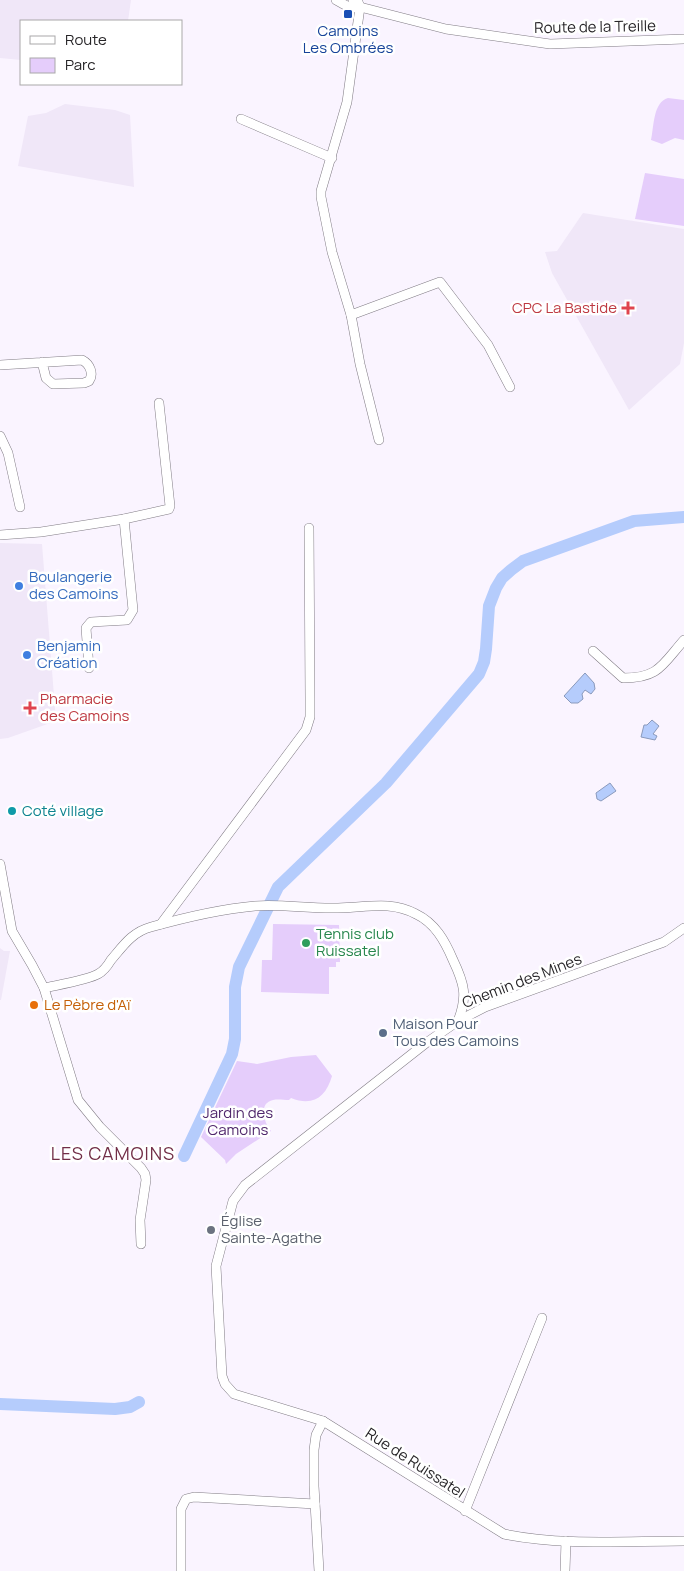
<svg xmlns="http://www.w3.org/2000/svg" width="684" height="1571" viewBox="0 0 684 1571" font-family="Manrope,sans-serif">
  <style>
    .built { fill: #f0e7f8 }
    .green { fill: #e5cdfb }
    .water { fill: #b5ccfc; stroke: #8a9abc }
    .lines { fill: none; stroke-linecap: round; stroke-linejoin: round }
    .canal { stroke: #b5ccfc; stroke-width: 12 }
    .minor-casing { stroke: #817c85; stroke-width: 10 }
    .minor { stroke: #fff; stroke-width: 9 }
    .transit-dot { fill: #1a4fb4; stroke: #fff; stroke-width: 2 }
    .health-dot { fill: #e0444e; stroke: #fff; stroke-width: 2 }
    .shop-dot { fill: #3f7fe0; stroke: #fff; stroke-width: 2 }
    .culture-dot { fill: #0f9aa8; stroke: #fff; stroke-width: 2 }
    .leisure-dot { fill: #2e9e5b; stroke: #fff; stroke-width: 2 }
    .food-dot { fill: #e8710a; stroke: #fff; stroke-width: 2 }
    .service-dot { fill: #5c6f8a; stroke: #fff; stroke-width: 2 }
    .worship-dot { fill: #6b7280; stroke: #fff; stroke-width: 2 }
    .labels { text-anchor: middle; stroke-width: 5; stroke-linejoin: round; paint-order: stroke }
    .street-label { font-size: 15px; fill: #272528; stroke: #fff }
    .transit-label { font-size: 15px; fill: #164399; stroke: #fff }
    .health-label { font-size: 15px; fill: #be3a42; stroke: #fff; text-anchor: end }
    .shop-label { font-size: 15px; fill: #366cbe; stroke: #fff; text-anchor: start }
    .culture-label { font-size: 15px; fill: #0d838f; stroke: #fff; text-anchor: start }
    .leisure-label { font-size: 15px; fill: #27864d; stroke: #fff; text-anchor: start }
    .food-label { font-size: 15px; fill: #c56008; stroke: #fff; text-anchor: start }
    .service-label { font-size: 15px; fill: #4e5e75; stroke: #fff; text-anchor: start }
    .park-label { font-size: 15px; fill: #50276c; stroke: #fff }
    .worship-label { font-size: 15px; fill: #5b616d; stroke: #fff; text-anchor: start }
    .quarter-label { font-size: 18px; letter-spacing: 1px; fill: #722e47; stroke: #fff }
  </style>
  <rect width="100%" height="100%" fill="#faf4ff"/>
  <g class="built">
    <polygon points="0,0 131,0 128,21 21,21 21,60 0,58"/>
    <polygon points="65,104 115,110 130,115 134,187 18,166 28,116 46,113"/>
    <polygon points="583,213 684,229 684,343 680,364 629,410 552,273 545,252 557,251"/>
    <polygon points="0,543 42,544 56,721 8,738 0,739"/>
    <polygon points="0,948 4,951 10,951 1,1000 0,1000"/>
  </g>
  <g class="green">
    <path d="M668,98L684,100V140L675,138L662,144L651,140C654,127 653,102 668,98Z"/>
    <polygon points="645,173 684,179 684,226 635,219"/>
    <polygon points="273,924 339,925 340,962 336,962 336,967 329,967 329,994 261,992 262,960 272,960"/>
    <path d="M316,1055L332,1076C326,1097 313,1107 291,1098L289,1100C284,1100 278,1099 273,1100C258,1103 264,1123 271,1131L236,1154L226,1164L225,1160L201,1137L237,1061L257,1064L291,1057Z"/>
  </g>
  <g class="water">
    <polygon points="585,673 594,683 595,689 591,694 585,690 582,694 583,699 578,703 571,703 564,696"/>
    <polygon points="652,720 659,726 653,734 657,736 655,740 641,737 644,725 647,725"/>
    <polygon points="610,783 616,791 601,801 597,799 596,793"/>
  </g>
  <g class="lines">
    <g class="canal">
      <polyline points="184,1156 232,1054 235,1039 235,987 239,967 278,887 386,783 479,674 484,662 486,649 489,606 496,588 502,578 511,570 523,561 634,521 684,517"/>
      <polyline points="0,1404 115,1409 130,1407 139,1402"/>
    </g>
    <g class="minor-casing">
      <g id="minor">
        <path d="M336,0C344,4 351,10 360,7L446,29L550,44L684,39"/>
        <polyline points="353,0 358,2 360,7"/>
        <polyline points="360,7 347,102 321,191 321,197 332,252 351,315 440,282 488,345 510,387"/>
        <polyline points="241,119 332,158"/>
        <polyline points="351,315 360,364 379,440"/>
        <path d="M0,365L82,360C90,364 94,374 89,381L84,383L53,384L46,378L42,362"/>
        <polyline points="0,436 8,453 20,507"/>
        <polyline points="0,535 41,532 124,519 169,509 170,506 159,403"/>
        <path d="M593,651L623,678C659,678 662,665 684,640"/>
        <polyline points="89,668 86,628 91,622 127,620 133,610 124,519"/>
        <polyline points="0,864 12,931 32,965 44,988 78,1100 100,1127 141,1168 145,1174 146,1180 140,1220 141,1244"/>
        <polyline points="161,924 306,730 310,717 310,698 309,528"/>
        <path d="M684,928L664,942L485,1007L458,1021L426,1043L245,1185L233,1201L216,1266L222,1376L225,1384L234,1394L323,1421L504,1534C562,1546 624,1541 684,1541"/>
        <path d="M44,988C57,985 88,980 98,974C104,971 108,965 111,960C123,946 132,932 151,927C183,918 222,909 255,906C282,904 310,909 338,908C365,908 390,900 416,914C435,923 445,941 453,960C464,983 468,996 458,1021"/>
        <polyline points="465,1511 542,1318"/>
        <polyline points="181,1571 181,1509 186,1499 194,1497 315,1504"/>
        <polyline points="319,1571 314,1486 314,1450 316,1435 323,1421"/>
        <polyline points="565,1571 566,1541"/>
      </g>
    </g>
    <use href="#minor" class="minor"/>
  </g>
  <rect class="transit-dot" x="343" y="9" width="10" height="10" rx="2.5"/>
  <g class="health-dot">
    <path d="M625.5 300.5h5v5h5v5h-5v5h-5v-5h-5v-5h5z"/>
    <path d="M27.5 700.5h5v5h5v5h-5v5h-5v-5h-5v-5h5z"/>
  </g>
  <g class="shop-dot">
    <circle cx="19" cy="586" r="5"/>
    <circle cx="27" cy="655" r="5"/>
  </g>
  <circle class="culture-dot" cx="12" cy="811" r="5"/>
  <circle class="leisure-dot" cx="306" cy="943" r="5"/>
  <circle class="food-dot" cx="34" cy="1005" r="5"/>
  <circle class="service-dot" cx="383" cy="1033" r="5"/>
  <circle class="worship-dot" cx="211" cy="1230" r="5"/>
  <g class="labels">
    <g class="street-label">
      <text transform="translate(595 27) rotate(-1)" y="5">Route de la Treille</text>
      <text transform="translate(522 981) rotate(-21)" y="5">Chemin des Mines</text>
      <text transform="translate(415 1463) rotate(33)" y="5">Rue de Ruissatel</text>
    </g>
    <g class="transit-label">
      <text x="348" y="36">Camoins<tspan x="348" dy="17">Les Ombrées</tspan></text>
    </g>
    <g class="health-label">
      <text x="617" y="313">CPC La Bastide</text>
      <text x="40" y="704" text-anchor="start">Pharmacie<tspan x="40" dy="17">des Camoins</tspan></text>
    </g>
    <g class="shop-label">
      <text x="29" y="582">Boulangerie<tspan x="29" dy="17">des Camoins</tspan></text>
      <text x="37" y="651">Benjamin<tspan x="37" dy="17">Création</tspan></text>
    </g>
    <g class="culture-label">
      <text x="22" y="816">Coté village</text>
    </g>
    <g class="leisure-label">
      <text x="316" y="939">Tennis club<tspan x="316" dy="17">Ruissatel</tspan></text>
    </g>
    <g class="food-label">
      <text x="44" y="1010">Le Pèbre d'Aï</text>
    </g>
    <g class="service-label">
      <text x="393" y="1029">Maison Pour<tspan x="393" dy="17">Tous des Camoins</tspan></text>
    </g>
    <g class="park-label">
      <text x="238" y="1118">Jardin des<tspan x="238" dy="17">Camoins</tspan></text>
    </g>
    <g class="worship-label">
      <text x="221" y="1226">Église<tspan x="221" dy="17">Sainte-Agathe</tspan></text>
    </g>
    <g class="quarter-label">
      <text x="113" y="1160">LES CAMOINS</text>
    </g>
  </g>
  <rect x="20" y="20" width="162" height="65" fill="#ffffff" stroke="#a9a8a9"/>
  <rect x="30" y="36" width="25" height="8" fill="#ffffff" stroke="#a9a8a9"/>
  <text x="65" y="45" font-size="15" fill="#272528">Route</text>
  <rect x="30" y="58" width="25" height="15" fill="#e5cdfb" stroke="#a9a8a9"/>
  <text x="65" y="70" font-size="15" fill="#272528">Parc</text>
</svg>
